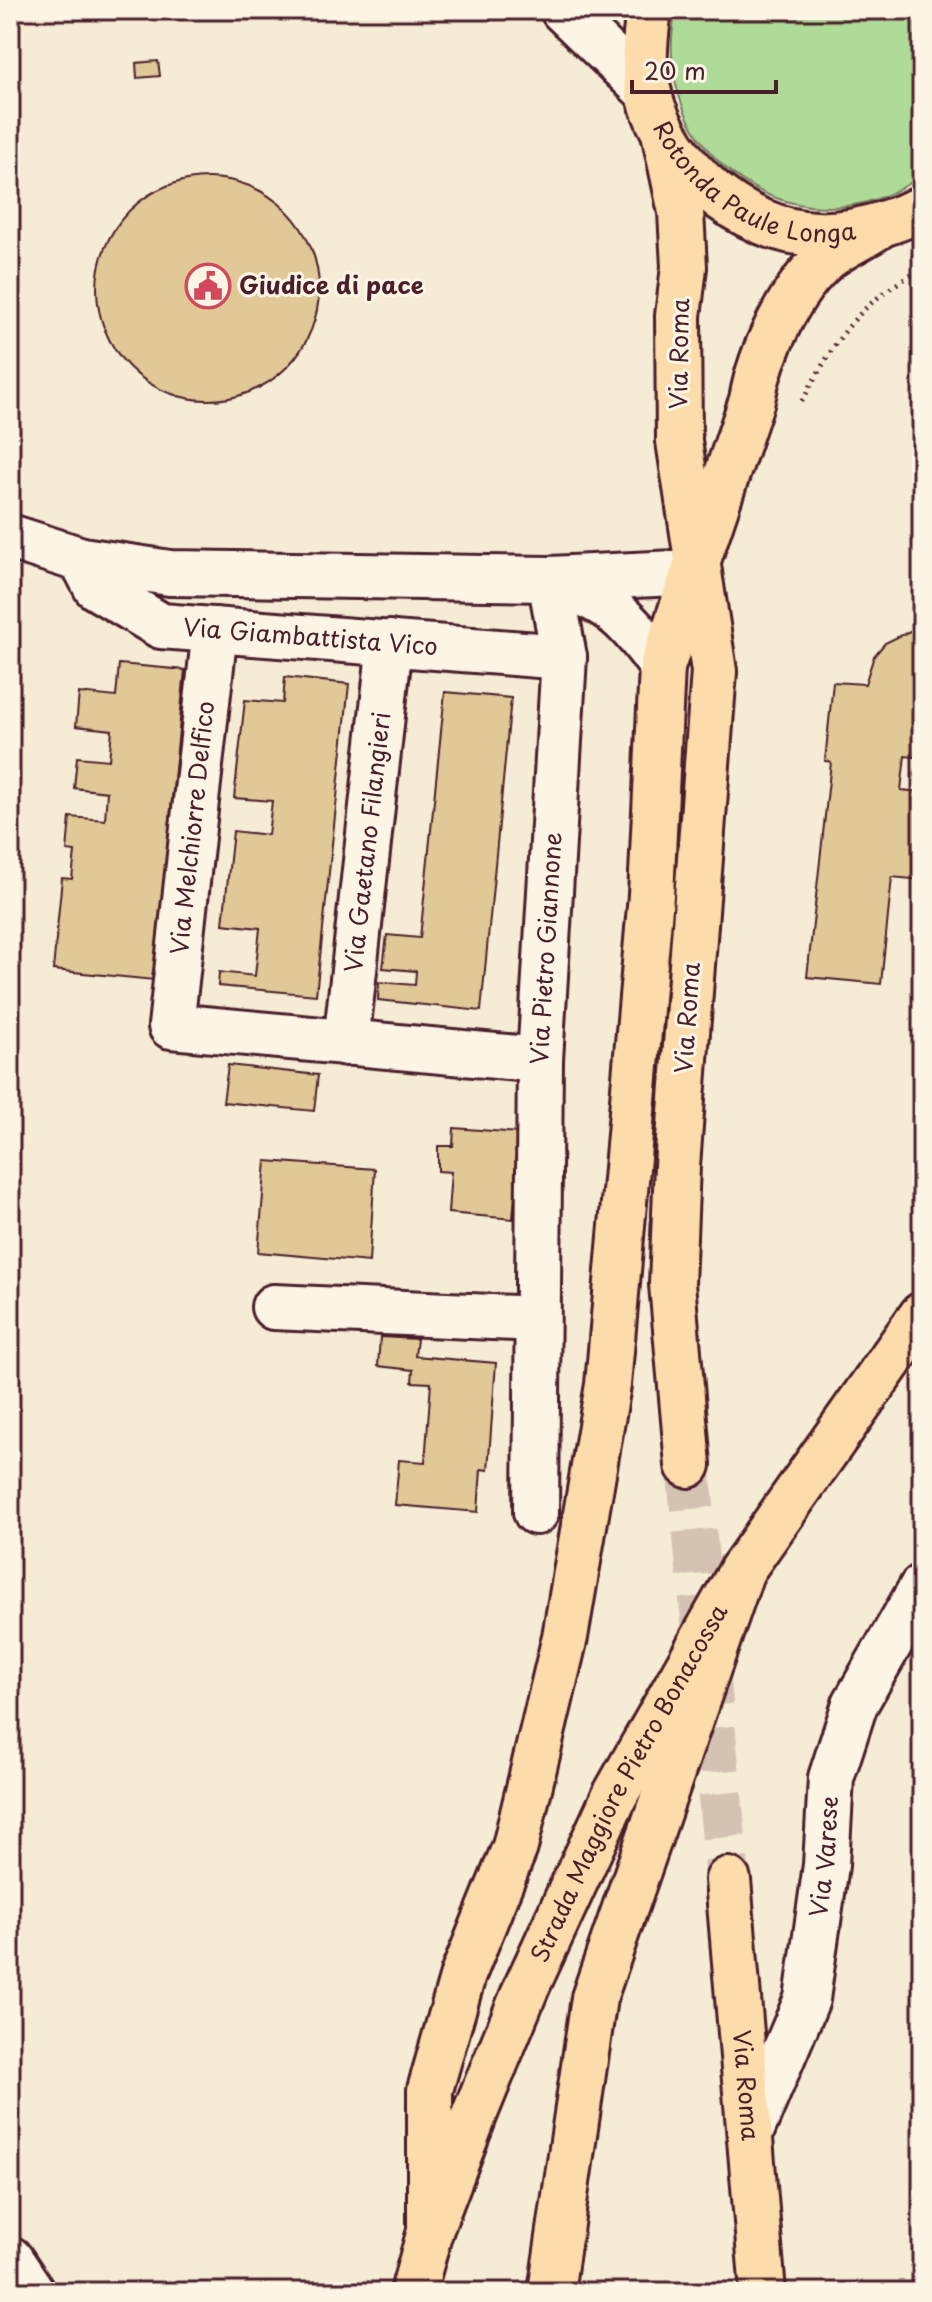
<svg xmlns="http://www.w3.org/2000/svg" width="932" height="2302" viewBox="0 0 932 2302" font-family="'Playpen Sans',sans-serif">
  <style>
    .green { fill: #afdb99; stroke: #7c7d62; stroke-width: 2 }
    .building { fill: #e0c897; stroke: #4a1f2b; stroke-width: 2 }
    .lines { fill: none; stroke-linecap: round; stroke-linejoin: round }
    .major-tunnel { stroke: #d4c3b3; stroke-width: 44; stroke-dasharray: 44 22; stroke-linecap: butt }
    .minor-casing { stroke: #4a1f2b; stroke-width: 50 }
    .major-casing { stroke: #4a1f2b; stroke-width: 50 }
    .highway-casing { stroke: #4a1f2b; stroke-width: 50 }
    .path { stroke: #4a1f2b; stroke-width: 5; stroke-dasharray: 2 6; stroke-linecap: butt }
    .minor { stroke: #fcf5e5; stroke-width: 44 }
    .major { stroke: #fddcac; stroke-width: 44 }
    .highway { stroke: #fddcac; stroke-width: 44 }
    .labels { text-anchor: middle; stroke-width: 6; stroke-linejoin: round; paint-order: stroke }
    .street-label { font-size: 24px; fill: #4a1f2b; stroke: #fcf5e5 }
    .poi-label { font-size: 24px; font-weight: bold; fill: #4a1f2b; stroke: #fcf5e5; text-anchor: start }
  </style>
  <rect width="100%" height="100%" fill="#f6ecd5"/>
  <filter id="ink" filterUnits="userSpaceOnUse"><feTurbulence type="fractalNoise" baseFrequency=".0125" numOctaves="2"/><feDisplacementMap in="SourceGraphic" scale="16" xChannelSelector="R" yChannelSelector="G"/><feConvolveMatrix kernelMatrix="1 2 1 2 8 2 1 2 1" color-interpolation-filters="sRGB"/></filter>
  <g filter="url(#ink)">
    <path class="green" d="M676,10H922V175C800,264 644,154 676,10Z"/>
    <g class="building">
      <polygon points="158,61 160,76 137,78 136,63"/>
      <circle cx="208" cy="289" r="111"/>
      <polygon points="922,625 922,758 905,756 901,790 922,792 922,880 892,877 881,984 807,977 831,762 825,761 833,682 865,684 874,656 885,643"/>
      <polygon points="119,664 185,670 154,980 53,970 62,878 72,879 75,852 67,851 70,817 105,820 107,792 74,788 77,757 109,760 112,730 76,726 79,693 116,697"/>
      <polygon points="285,677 349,684 316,995 218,986 219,972 255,976 260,928 223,924 233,831 268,835 272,801 234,798 245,700 283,703"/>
      <polygon points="445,692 511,698 481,1011 378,1000 379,982 415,985 416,971 383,968 387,935 420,938"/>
      <polygon points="228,1065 318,1075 314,1111 223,1102"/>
      <polygon points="454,1128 520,1133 513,1219 448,1213 451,1172 438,1171 438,1146 453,1146"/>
      <polygon points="266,1161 375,1169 369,1262 258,1252"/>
      <polygon points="380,1337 417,1339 415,1356 496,1363 488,1470 481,1469 478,1512 395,1505 399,1460 425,1462 431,1383 412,1382 413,1370 378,1366"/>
    </g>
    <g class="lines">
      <polyline class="major-tunnel" points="688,1465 728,1880"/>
      <g class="minor-casing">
        <g id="minor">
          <polyline points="563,10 649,93"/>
          <polyline points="10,537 82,560 170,573 550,579 697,572"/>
          <path id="s1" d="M82,560L96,587L161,626L564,657"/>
          <path d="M556,582C612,603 628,619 662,667"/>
          <polyline points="215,630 171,1026 540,1060"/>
          <path id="s2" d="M346,1043L390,643"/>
          <polyline points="274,1307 537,1319"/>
          <path id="s3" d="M536,1512L540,1060L564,657L550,579"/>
          <path id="s4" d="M750,2134L807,1999L826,1865L831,1778L855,1704L922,1587"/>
          <polyline points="10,2259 32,2292"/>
        </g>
      </g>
      <g class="major-casing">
        <g id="major">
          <path id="s5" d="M649,10C645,38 642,67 649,95C669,167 740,231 816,234C854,236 888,223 922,209"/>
          <polyline points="665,137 681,212 684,267 678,316 679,441 714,671 677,1166 672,1284 688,1465"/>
          <path id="s6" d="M728,1880L763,2292"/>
          <path d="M430,2231V2090L463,1975L515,1847L565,1637L608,1385L651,895L662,667L752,400C760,354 790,288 828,257C842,246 861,238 876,228"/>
          <path id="s7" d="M413,2292L430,2231L475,2113L527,1986L614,1797L742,1570L922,1315"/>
        </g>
      </g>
      <g class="highway-casing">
        <polyline id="highway" points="551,2292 594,1998 742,1570"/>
      </g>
      <path class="path" d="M802,401C839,336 854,306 922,269"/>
      <use href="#minor" class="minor"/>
      <use href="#major" class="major"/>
      <use href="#highway" class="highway"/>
    </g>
  </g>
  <defs>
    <g id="civic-ring" transform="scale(2.3)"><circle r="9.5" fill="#fcf5e5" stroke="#d1495b" stroke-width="1.5"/><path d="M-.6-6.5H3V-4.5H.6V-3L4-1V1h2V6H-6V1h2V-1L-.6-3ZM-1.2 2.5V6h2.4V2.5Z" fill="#d1495b"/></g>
  </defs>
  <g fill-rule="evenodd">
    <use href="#civic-ring" x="208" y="286"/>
  </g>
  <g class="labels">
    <g class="street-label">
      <text dy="8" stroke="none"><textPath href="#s5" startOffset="236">Rotonda Paule Longa</textPath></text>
      <text transform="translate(680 354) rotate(-89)" y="8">Via Roma</text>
      <text dy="8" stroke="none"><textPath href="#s1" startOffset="256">Via Giambattista Vico</textPath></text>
      <text transform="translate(193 828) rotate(-84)" y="8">Via Melchiorre Delfico</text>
      <text dy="8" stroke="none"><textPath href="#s2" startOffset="202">Via Gaetano Filangieri</textPath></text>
      <text dy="8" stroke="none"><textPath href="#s3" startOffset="564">Via Pietro Giannone</textPath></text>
      <text transform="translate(688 1018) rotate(-86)" y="8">Via Roma</text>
      <text dy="8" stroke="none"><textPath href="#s7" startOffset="554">Strada Maggiore Pietro Bonacossa</textPath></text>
      <text dy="8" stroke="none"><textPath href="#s4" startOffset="290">Via Varese</textPath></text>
      <text dy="8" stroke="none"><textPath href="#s6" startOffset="206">Via Roma</textPath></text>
    </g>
    <g class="poi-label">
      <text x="239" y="294">Giudice di pace</text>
    </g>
  </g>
  <rect width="932" height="2302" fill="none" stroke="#fcf5e5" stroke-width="40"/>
  <rect x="20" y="20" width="892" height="2262" fill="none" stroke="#4a1f2b" stroke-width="3" filter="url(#ink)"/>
  <path d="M632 80v12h144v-12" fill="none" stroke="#4a1f2b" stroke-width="4"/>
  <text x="644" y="80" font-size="24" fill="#4a1f2b" stroke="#fcf5e5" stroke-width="6" paint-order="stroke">20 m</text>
</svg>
